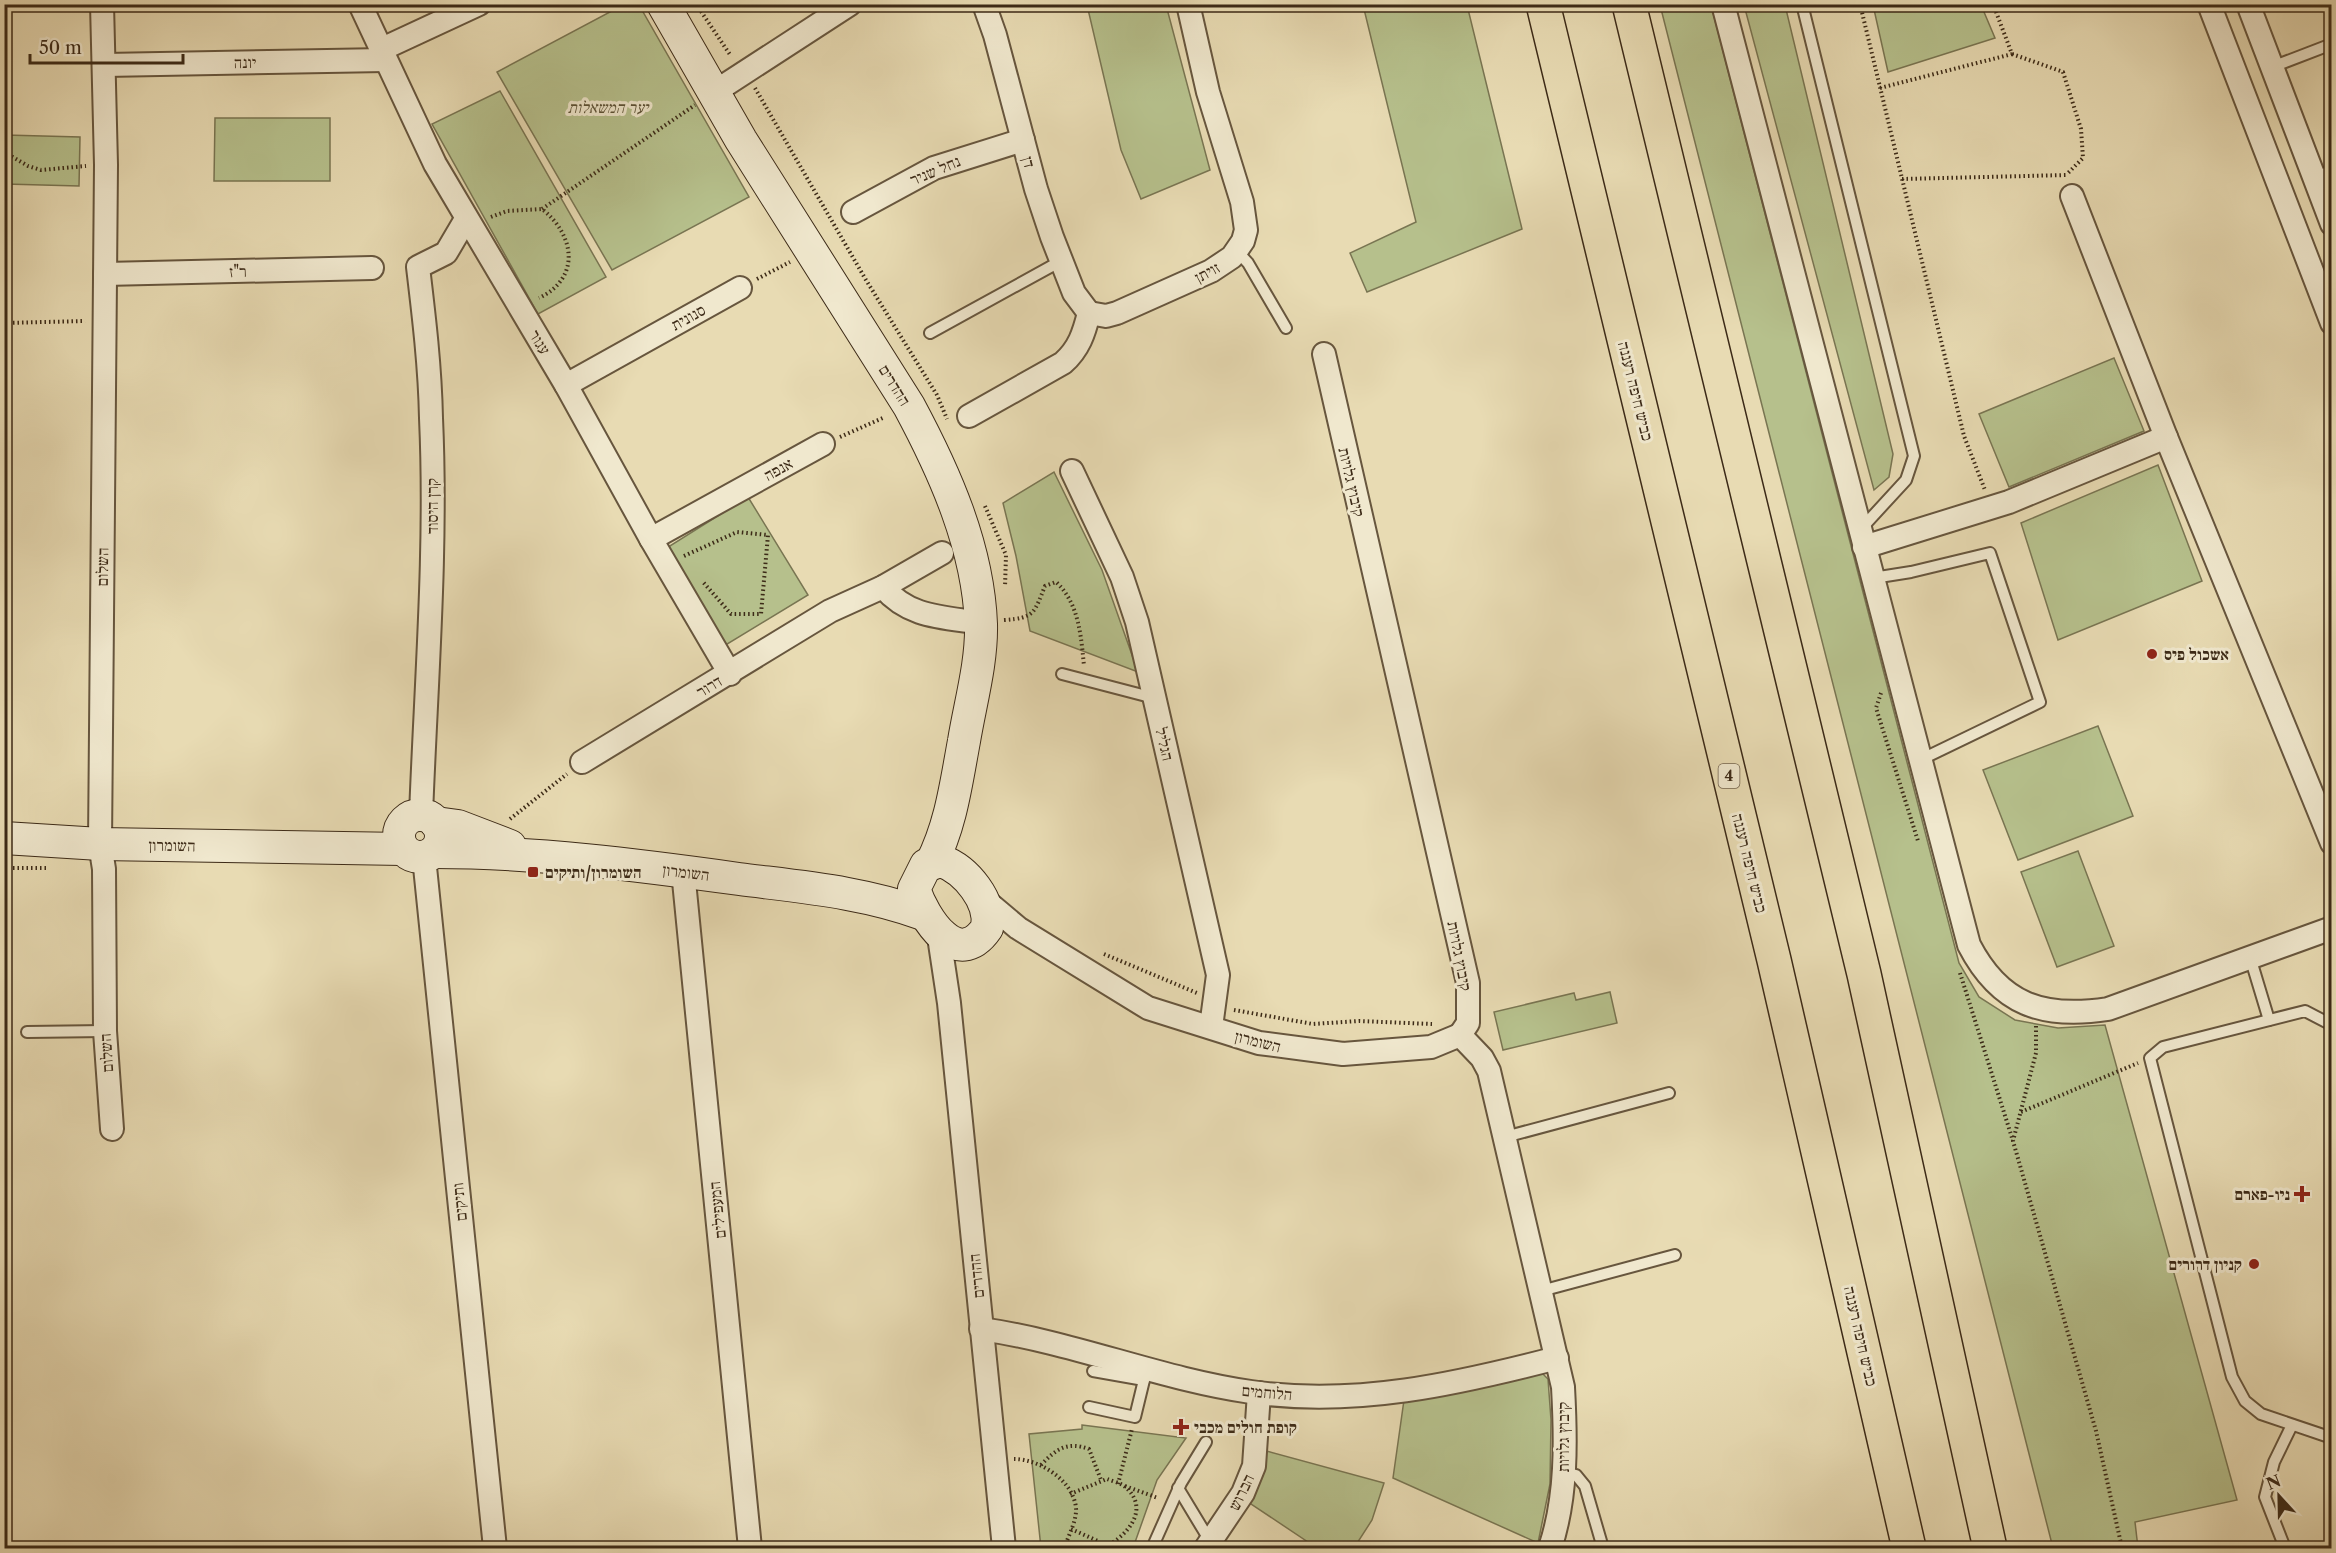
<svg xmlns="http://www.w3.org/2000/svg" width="2336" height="1553" viewBox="0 0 2336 1553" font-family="'Libre Caslon Text','Frank Ruhl Libre',serif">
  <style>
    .green { fill: #b6c08c; stroke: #797552; stroke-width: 1.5 }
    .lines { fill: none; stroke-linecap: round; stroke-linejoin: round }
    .lane-casing { stroke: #67563e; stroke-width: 14 }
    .street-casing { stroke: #67563e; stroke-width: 26 }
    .secondary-casing { stroke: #3c2a17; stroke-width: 34 }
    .highway-casing { stroke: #3c2a17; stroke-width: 36 }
    .path { stroke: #3c2a17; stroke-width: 4; stroke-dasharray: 1.5 3; stroke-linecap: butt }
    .lane { stroke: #f0e8ce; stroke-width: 10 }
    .street { stroke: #f0e8ce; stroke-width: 22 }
    .secondary { stroke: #f0e8ce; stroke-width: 32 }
    .highway { stroke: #e8dbb3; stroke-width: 33 }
    .poi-dot { fill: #8f2418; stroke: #f0e8ce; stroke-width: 2 }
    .labels { text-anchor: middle; stroke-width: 6; stroke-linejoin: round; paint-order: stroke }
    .shield { fill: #f0e8ce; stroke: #72634e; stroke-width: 1.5 }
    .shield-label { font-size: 15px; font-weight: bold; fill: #3c2a17 }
    .street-label { font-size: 16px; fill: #3c2a17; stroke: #f0e8ce }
    .park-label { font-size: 16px; font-style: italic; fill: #5a5034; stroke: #f0e8ce }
    .poi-label { font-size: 16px; font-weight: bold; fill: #3c2a17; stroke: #f0e8ce; text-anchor: start }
  </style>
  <rect width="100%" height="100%" fill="#e8dbb3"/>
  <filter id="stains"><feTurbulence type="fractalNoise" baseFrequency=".00333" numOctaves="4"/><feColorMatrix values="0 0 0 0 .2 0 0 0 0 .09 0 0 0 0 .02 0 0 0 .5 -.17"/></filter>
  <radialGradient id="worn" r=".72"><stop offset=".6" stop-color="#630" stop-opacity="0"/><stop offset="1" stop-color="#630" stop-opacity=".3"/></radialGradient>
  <g class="green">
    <polygon points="623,5 639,5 749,197 612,270 497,72"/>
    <polygon points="1087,5 1166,5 1210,170 1141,199 1121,150"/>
    <polygon points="1363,5 1467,5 1522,229 1367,292 1350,253 1416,222"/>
    <polygon points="1660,5 1711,5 1959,963 1979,997 2015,1020 2058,1028 2105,1025 2237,1500 2135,1522 2138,1548 2053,1548"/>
    <polygon points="1744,5 1785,5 1893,454 1889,477 1874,490"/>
    <polygon points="1873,5 1981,5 1995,38 1888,72"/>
    <polygon points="500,91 606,277 538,314 432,124"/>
    <polygon points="215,118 330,118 330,181 214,181"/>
    <polygon points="5,135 80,137 79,186 5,184"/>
    <polygon points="2114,358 2144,431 2009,487 1979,414"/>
    <polygon points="2158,465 2202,581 2058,640 2021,523"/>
    <polygon points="1054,472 1102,570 1138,672 1030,631 1016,556 1003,503"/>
    <polygon points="748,497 808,595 724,646 665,549"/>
    <polygon points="2098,726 2133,816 2018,860 1983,770"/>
    <polygon points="2078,851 2114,946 2057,967 2021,872"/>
    <polygon points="1610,992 1617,1023 1503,1050 1494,1012 1574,993 1576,1000"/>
    <polygon points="1541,1372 1548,1379 1551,1420 1550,1484 1538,1543 1393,1478 1405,1393"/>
    <polygon points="1082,1425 1186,1438 1157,1480 1133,1548 1041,1548 1029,1434 1082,1429"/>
    <polygon points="1259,1449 1384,1483 1372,1520 1354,1548 1317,1548 1239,1496"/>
  </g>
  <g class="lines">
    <g class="lane-casing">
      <g id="lane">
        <polyline points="1802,4 1914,456 1906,480 1860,530"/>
        <polyline points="2272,67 2332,44"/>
        <polyline points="2314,177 2332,171"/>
        <polyline points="1237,251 1248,263 1286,328"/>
        <polyline points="930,333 1061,261"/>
        <polyline points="1873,578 1911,572 1990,553 2040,702 1920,760"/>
        <polyline points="1062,674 1154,698"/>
        <polyline points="2250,957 2269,1020"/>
        <polyline points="2332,1025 2305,1011 2163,1047 2150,1058 2232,1377 2245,1401 2261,1414 2332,1438"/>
        <polyline points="27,1032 105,1031"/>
        <polyline points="1505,1137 1669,1093"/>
        <polyline points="1541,1291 1675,1255"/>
        <polyline points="1093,1371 1144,1380"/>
        <polyline points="1089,1407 1135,1417 1144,1380 1135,1370"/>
        <polyline points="1564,1472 1576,1475 1585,1486 1603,1548"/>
        <polyline points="1178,1488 1210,1541"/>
        <polyline points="1153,1546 1181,1483 1206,1442"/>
        <polyline points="2285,1548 2265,1497 2274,1462 2292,1425"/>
      </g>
    </g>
    <g class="street-casing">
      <g id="street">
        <polyline points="102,4 106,165 100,844 104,869 105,1031 112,1129"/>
        <polyline points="360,4 435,164 566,385 651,539 730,674"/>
        <polyline points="984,4 995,35 1036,189 1052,237 1074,293 1089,313"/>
        <path d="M1723,4L1969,945C2000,1005 2043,1019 2108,1009L2332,928"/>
        <polyline points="2209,4 2332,323"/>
        <polyline points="2248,4 2332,224"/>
        <polyline points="380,50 479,4"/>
        <polyline points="105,65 385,60"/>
        <polyline points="713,93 850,4"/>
        <polyline points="2072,196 2166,437 2332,843"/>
        <polyline points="853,212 934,168 1023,140"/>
        <polyline points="105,274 372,268"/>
        <polyline points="1089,313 1106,316 1117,313 1211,271 1232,257 1243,241 1246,230 1242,202 1208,92 1188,4"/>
        <path d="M1324,354L1468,983V1023L1460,1035L1482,1058L1489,1071L1563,1387C1566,1441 1567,1497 1550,1548"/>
        <polyline points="566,385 740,288"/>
        <path d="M969,416L1063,363C1079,349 1084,333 1089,313"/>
        <polyline points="1072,471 1122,577 1137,622 1218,975 1211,1027"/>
        <polyline points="651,539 823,444"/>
        <polyline points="1864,547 2009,502 2166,437"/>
        <path d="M883,587C909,618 943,617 981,623"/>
        <polyline points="582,762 830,611 883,587 942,553"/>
        <path d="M421,815C426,683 437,550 431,418C430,367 424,317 418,267L446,253L466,219"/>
        <polyline points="418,857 425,867 495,1548"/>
        <polyline points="683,871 750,1548"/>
        <polyline points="980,896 1018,928 1148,1008 1259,1043 1343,1054 1431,1047 1460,1035"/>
        <polyline points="938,930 949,1003 1004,1548"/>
        <path d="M981,1329C1073,1342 1160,1379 1251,1392C1355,1407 1457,1384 1557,1358"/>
        <polyline points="1206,1548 1243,1493 1254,1466 1259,1393"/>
      </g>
    </g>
    <g class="secondary-casing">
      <g id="secondary">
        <path d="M663,4L741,140L909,406C945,473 978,547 981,624C982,663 970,704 964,741C956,784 951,825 931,864"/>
        <circle cx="420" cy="836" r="21"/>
        <polyline points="436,823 458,826 510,846"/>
        <polyline points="4,838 100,844 403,849"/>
        <path d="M434,852C536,852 638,865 739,879C801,887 864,892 923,914"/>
        <path d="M942,861C966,870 992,901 987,928C957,972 924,918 914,889L926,865Z"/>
      </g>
    </g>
    <g class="highway-casing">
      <g id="highway">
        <polyline points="1543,4 1774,960 1909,1548"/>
        <polyline points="1629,4 1864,974 1990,1548"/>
      </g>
    </g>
    <g class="path">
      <polyline points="696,4 731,56"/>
      <polyline points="1860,4 1964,436 1985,490"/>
      <polyline points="2012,54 2063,72 2081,129 2083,158 2067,174"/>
      <polyline points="755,88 866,280 937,395 947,419"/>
      <polyline points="1880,88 2012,54 1993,4"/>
      <polyline points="4,152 28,166 41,170 86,166"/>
      <polyline points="1902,179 2067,175"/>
      <polyline points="542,209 695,105"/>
      <path d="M491,217L507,211L542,209C575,235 581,278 539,298"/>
      <polyline points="757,279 790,262"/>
      <polyline points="4,323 85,321"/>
      <polyline points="840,437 885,417"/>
      <polyline points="985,506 1006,555 1005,587"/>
      <polyline points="684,556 737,532 768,535 761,614 731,614 703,582"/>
      <path d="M1004,620C1035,618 1034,613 1045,586L1056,582C1079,603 1081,636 1084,666"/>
      <polyline points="1881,693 1876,708 1918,841"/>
      <polyline points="510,819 567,774"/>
      <polyline points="4,868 46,868"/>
      <polyline points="1104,954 1197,993"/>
      <polyline points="1960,973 2013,1141"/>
      <polyline points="1234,1010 1313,1024 1359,1021 1432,1024"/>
      <polyline points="2036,1026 2036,1053 2013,1141 2096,1431 2122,1548"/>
      <polyline points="2021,1112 2138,1063"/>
      <path d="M1014,1459C1038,1459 1073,1479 1076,1508C1077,1520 1068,1537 1064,1548"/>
      <path d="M1041,1465C1056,1449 1067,1441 1089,1449L1101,1480"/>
      <polyline points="1118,1484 1132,1429"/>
      <polyline points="1125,1486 1158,1498"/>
      <path d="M1070,1494L1107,1479C1112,1481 1120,1483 1124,1486C1152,1508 1127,1537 1104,1547"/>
      <polyline points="1071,1529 1098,1541 1105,1548"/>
    </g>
    <use href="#lane" class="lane"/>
    <use href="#street" class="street"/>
    <use href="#secondary" class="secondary"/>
    <use href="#highway" class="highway"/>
  </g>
  <g class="poi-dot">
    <circle cx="2152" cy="654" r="6"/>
    <rect x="527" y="866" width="12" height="12" rx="3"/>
    <path d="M2299 1185h6v6h6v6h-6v6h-6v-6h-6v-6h6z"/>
    <circle cx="2254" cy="1264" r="6"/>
    <path d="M1178 1418h6v6h6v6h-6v6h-6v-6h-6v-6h6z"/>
  </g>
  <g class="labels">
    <rect class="shield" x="1718.5" y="764" width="21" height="24" rx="4.5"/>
    <g class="shield-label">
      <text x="1729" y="781">4</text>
    </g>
    <g class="street-label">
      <text transform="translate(245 62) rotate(-1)" y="6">יונה</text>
      <text transform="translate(1029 162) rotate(75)" y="6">דן</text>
      <text transform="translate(935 170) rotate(-23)" y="6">נחל שניר</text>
      <text transform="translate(238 271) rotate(-1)" y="6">ר"ז</text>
      <text transform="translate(1207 272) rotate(-28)" y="6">זויתן</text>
      <text transform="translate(688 317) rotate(-29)" y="6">סנונית</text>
      <text transform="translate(540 342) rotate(59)" y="6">עגור</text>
      <text transform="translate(895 385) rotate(58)" y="6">ההדרים</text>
      <text transform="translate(1636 391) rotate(76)" y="6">כביש חיפה רעננה</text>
      <text transform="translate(778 469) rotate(-29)" y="6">אנפה</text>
      <text transform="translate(1352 482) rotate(77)" y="6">קיבוץ גלויות</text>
      <text transform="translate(432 506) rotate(-90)" y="6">קרן היסוד</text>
      <text transform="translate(102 567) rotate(-89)" y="6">השלום</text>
      <text transform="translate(709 686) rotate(-31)" y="6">דרור</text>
      <text transform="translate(1165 744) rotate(77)" y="6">הגליל</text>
      <text transform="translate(172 845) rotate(1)" y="6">השומרון</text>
      <text transform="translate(1750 863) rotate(76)" y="6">כביש חיפה רעננה</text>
      <text transform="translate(686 872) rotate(7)" y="6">השומרון</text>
      <text transform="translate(1460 956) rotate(79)" y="6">קיבוץ גלויות</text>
      <text transform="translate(1258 1041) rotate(14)" y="6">השומרון</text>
      <text transform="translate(106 1053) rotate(-94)" y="6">השלום</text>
      <text transform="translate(459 1202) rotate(-96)" y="6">ותיקים</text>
      <text transform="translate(717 1210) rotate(-96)" y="6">המעפילים</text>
      <text transform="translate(976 1276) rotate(-96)" y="6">ההדרים</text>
      <text transform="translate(1861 1336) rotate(77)" y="6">כביש חיפה רעננה</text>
      <text transform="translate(1267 1392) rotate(5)" y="6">הלוחמים</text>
      <text transform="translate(1563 1437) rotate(-90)" y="6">קיבוץ גלויות</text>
      <text transform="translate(1241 1492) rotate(-64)" y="6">הברוש</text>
    </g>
    <g class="park-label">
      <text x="608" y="113">יער המשאלות</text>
    </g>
    <g class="poi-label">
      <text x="2164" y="660">אשכול פיס</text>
      <text x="545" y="878">השומרון/ותיקים</text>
      <text x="2290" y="1200" text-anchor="end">ניו-פארם</text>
      <text x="2242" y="1270" text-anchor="end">קניון דרורים</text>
      <text x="1194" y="1433">קופת חולים מכבי</text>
    </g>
  </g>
  <rect width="2336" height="1553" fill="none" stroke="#e8dbb3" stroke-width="24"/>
  <rect x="6" y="6" width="2324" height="1541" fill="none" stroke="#3c2a17" stroke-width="3"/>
  <rect x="12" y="12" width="2312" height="1529" fill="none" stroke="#3c2a17" stroke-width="1.5"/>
  <g transform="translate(2279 1496) rotate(338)" stroke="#f0e8ce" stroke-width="4.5" paint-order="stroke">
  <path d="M0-4.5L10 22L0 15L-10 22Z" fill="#3c2a17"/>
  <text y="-9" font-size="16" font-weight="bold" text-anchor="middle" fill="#3c2a17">N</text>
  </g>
  <path d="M30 54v9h153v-9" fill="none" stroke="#3c2a17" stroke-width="3"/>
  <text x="39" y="54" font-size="18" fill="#3c2a17" stroke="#f0e8ce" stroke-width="4.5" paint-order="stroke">50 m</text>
  <rect width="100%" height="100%" filter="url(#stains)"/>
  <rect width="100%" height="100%" fill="url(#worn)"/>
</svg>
